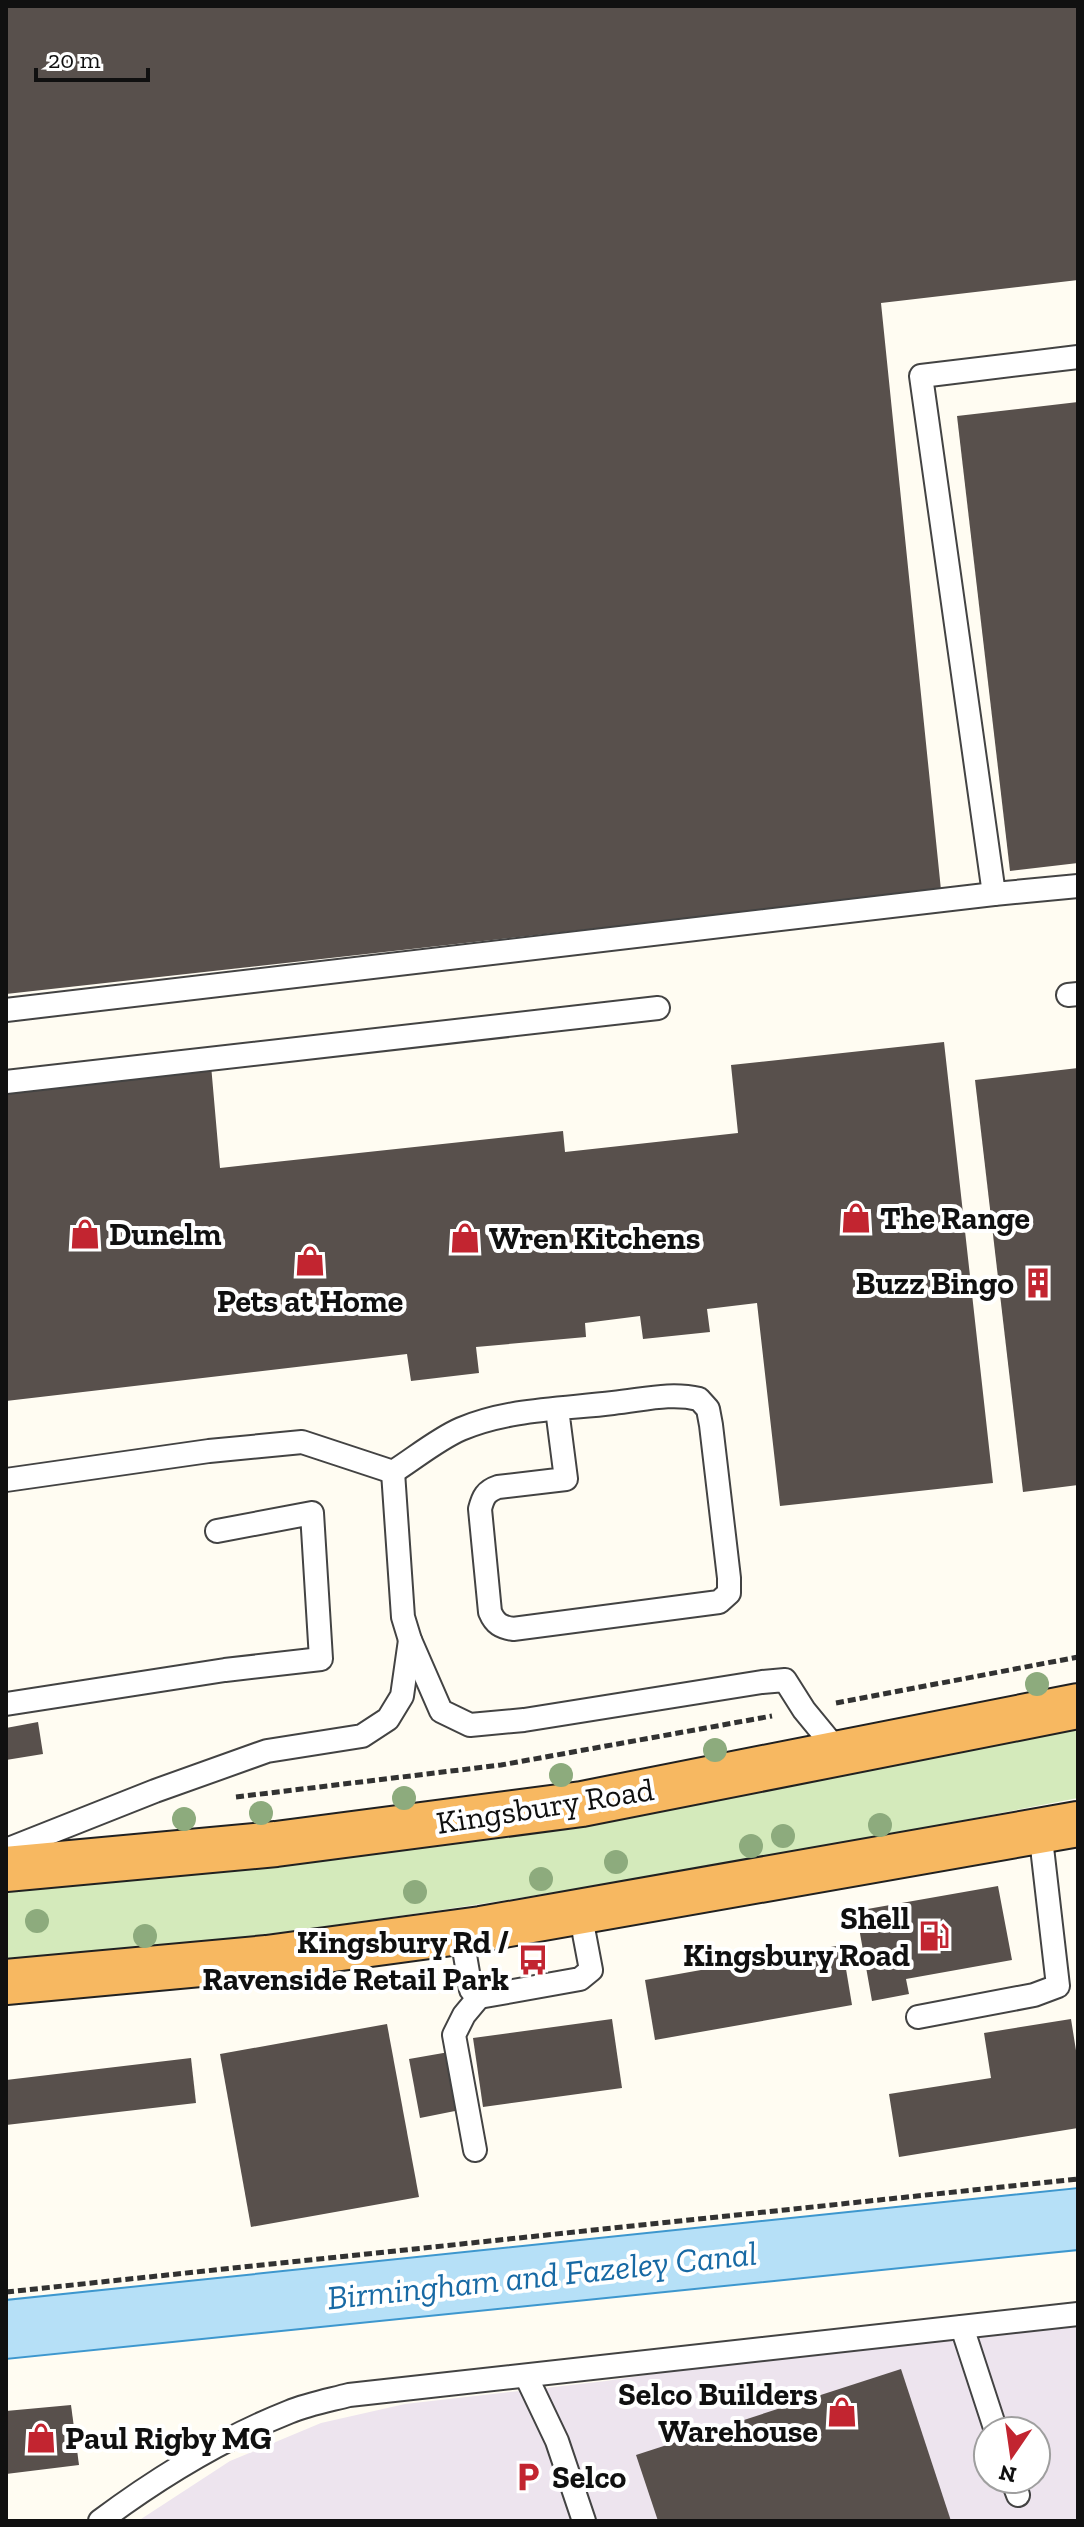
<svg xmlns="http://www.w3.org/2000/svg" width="1084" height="2527" viewBox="0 0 1084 2527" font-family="'Zilla Slab',serif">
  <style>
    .industrial { fill: #ede4ee; fill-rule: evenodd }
    .green { fill: #d4eabb }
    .water { fill: #b6e0f7; stroke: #3d97ce; stroke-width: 2 }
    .building { fill: #58504c }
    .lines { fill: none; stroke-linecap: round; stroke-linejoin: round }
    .service-casing { stroke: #434343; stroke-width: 26 }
    .trunk-casing { stroke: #212121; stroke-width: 48 }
    .path { stroke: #323232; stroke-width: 5; stroke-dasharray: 8 4; stroke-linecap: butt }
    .service { stroke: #fff; stroke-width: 22 }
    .trunk { stroke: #f7b861; stroke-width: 44 }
    .tree { fill: #8dab7d }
    .labels { text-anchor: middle; stroke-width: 8; stroke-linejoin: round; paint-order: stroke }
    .poi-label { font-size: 32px; font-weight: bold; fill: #101010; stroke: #fff; text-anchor: start }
    .street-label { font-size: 32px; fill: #101010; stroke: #fff }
    .water-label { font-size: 34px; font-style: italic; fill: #1769a4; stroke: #fff }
  </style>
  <rect width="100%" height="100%" fill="#fffcf2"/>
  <path class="industrial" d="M1078,2327V2521H138L230,2461L321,2423L405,2404L606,2381L759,2358ZM988,2431H1036V2479H988Z"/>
  <path class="green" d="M1078,1723V1798C724,1867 366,1930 6,1963V1889Z"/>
  <polygon class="water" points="1078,2188 1078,2250 6,2359 6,2300"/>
  <g class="building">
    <polygon points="6,6 1078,6 1078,280 881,303 941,890 6,994"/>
    <polygon points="1078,402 1078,863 1010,871 957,416"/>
    <polygon points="944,1042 993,1483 780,1506 757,1303 707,1309 710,1332 643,1339 640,1316 585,1323 586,1337 476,1347 479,1373 411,1381 407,1354 6,1401 6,1089 211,1065 220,1168 563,1131 565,1152 738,1133 731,1065"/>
    <polygon points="1078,1068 1078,1485 1023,1492 975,1080"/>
    <polygon points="38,1722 43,1754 6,1760 6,1728"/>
    <polygon points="998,1886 1012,1960 906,1979 909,1994 872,2001 856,1911"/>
    <polygon points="842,1945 852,2005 655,2040 645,1980"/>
    <polygon points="612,2019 622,2088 483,2107 473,2038"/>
    <polygon points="1071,2019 1078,2063 1078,2128 899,2157 889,2094 991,2078 984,2033"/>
    <polygon points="387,2024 419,2197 251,2227 220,2054"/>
    <polygon points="449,2052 460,2110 420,2118 409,2059"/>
    <polygon points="191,2058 196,2103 6,2125 6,2080"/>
    <polygon points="901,2369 951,2521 658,2521 636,2455"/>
    <polygon points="71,2405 79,2465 6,2474 6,2411"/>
  </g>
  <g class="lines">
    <g class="service-casing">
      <g id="service">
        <polyline points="1078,357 921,376 994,894 1078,886"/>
        <polyline points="1068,995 1078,994"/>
        <polyline points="6,1010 994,894"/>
        <polyline points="6,1082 658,1008"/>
        <path d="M393,1472C415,1458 438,1439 461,1429C508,1409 563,1409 613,1403C643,1400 670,1392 699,1399L708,1409L711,1425L729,1578V1593L719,1602L513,1629C501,1627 495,1624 490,1612L480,1509C483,1497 486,1491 498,1487L566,1479L557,1409"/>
        <polyline points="393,1472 403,1617 410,1640 441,1711 470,1725 524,1720 762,1682 785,1680 804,1710 841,1755"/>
        <polyline points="6,1480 209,1451 302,1442 393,1472"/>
        <polyline points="6,1704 225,1670 321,1659 312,1513 217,1531"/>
        <polyline points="6,1850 155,1791 267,1751 362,1736 388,1719 402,1696 410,1640"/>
        <polyline points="461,1932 471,1990 479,1997 464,2015 454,2035 475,2150"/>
        <polyline points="479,1997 580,1979 591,1970 580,1912"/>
        <polyline points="918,2017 1034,1995 1058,1986 1040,1830"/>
        <polyline points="962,2327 996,2431"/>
        <polyline points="526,2376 557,2441 584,2521"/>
        <polyline points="1012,2479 1018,2495"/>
        <path d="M100,2521C159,2477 221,2439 289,2412C308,2404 330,2400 349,2395L1078,2314"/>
      </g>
    </g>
    <g class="trunk-casing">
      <g id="trunk">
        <polyline points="6,1869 276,1844 582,1804 1078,1706"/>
        <polyline points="6,1982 267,1958 481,1929 1078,1824"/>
      </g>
    </g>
    <g class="path">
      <polyline points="836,1703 1078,1657"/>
      <polyline points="236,1797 501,1765 772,1716"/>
      <polyline points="6,2292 1078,2179"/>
    </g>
    <use href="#service" class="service"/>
    <use href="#trunk" class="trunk"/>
  </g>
  <g class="tree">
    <circle cx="1037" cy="1684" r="12"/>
    <circle cx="715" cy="1750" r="12"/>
    <circle cx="561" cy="1775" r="12"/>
    <circle cx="404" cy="1798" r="12"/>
    <circle cx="261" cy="1813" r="12"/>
    <circle cx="184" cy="1819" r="12"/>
    <circle cx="880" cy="1825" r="12"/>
    <circle cx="783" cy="1836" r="12"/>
    <circle cx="751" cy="1846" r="12"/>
    <circle cx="616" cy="1862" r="12"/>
    <circle cx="541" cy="1879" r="12"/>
    <circle cx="415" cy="1892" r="12"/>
    <circle cx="37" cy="1921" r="12"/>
    <circle cx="145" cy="1936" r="12"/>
  </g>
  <defs>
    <g id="shop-bare" transform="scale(2.4)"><path d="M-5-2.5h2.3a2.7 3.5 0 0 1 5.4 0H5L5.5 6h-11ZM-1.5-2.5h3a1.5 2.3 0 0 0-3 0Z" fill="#c22530" stroke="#fff" stroke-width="2.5" paint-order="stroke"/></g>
    <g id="building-bare" transform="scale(2.4)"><path d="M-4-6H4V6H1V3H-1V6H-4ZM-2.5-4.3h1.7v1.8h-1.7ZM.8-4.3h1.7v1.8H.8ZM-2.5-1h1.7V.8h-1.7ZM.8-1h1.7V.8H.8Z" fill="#c22530" stroke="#fff" stroke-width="2.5" paint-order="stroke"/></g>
    <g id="fuel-bare" transform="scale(2.4)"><path d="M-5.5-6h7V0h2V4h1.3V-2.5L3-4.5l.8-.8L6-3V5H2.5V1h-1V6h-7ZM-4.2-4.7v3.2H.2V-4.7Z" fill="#c22530" stroke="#fff" stroke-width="2.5" paint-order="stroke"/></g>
    <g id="bus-bare" transform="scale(2.4)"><path d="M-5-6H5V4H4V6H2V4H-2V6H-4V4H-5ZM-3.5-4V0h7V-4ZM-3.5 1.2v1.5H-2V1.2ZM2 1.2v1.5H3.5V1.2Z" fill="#c22530" stroke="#fff" stroke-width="2.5" paint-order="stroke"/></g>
    <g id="parking-bare" transform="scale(2.4)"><path d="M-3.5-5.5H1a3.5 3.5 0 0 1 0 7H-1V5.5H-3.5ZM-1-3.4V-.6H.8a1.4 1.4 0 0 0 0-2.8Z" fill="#c22530" stroke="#fff" stroke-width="2.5" paint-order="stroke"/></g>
  </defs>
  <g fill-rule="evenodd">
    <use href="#shop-bare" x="856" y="1218"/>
    <use href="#shop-bare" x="85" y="1234"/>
    <use href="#shop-bare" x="465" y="1238"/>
    <use href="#shop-bare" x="310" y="1261"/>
    <use href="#building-bare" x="1038" y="1283"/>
    <use href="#fuel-bare" x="934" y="1936"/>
    <use href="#bus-bare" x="533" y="1960"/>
    <use href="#shop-bare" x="842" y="2412"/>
    <use href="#shop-bare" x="41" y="2438"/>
    <use href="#parking-bare" x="528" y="2477"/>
  </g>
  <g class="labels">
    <g class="poi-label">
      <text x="880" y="1229">The Range</text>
      <text x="109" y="1245">Dunelm</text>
      <text x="489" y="1249">Wren Kitchens</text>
      <text x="1014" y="1294" text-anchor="end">Buzz Bingo</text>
      <text x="310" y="1312" text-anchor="middle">Pets at Home</text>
      <text x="910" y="1929" text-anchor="end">Shell<tspan x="910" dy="37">Kingsbury Road</tspan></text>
      <text x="509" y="1953" text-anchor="end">Kingsbury Rd /<tspan x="509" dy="37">Ravenside Retail Park</tspan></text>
      <text x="818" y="2405" text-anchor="end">Selco Builders<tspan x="818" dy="37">Warehouse</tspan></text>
      <text x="65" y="2449">Paul Rigby MG</text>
      <text x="552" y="2488">Selco</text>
    </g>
    <g class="street-label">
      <text transform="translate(545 1806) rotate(-9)" y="11">Kingsbury Road</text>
    </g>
    <g class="water-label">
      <text transform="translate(542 2275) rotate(-6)" y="12">Birmingham and Fazeley Canal</text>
    </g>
  </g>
  <rect width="1084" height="2527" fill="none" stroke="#101010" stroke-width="16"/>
  <g transform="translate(1012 2455) rotate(193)"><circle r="38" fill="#ffffff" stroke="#9f9f9f" stroke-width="2"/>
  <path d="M0-6L14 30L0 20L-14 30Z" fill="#c22530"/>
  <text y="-12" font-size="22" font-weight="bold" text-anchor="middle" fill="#101010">N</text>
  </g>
  <path d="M36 68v12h112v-12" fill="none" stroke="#101010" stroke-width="4"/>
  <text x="48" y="68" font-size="24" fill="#101010" stroke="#ffffff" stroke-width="6" paint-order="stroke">20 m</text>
</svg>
